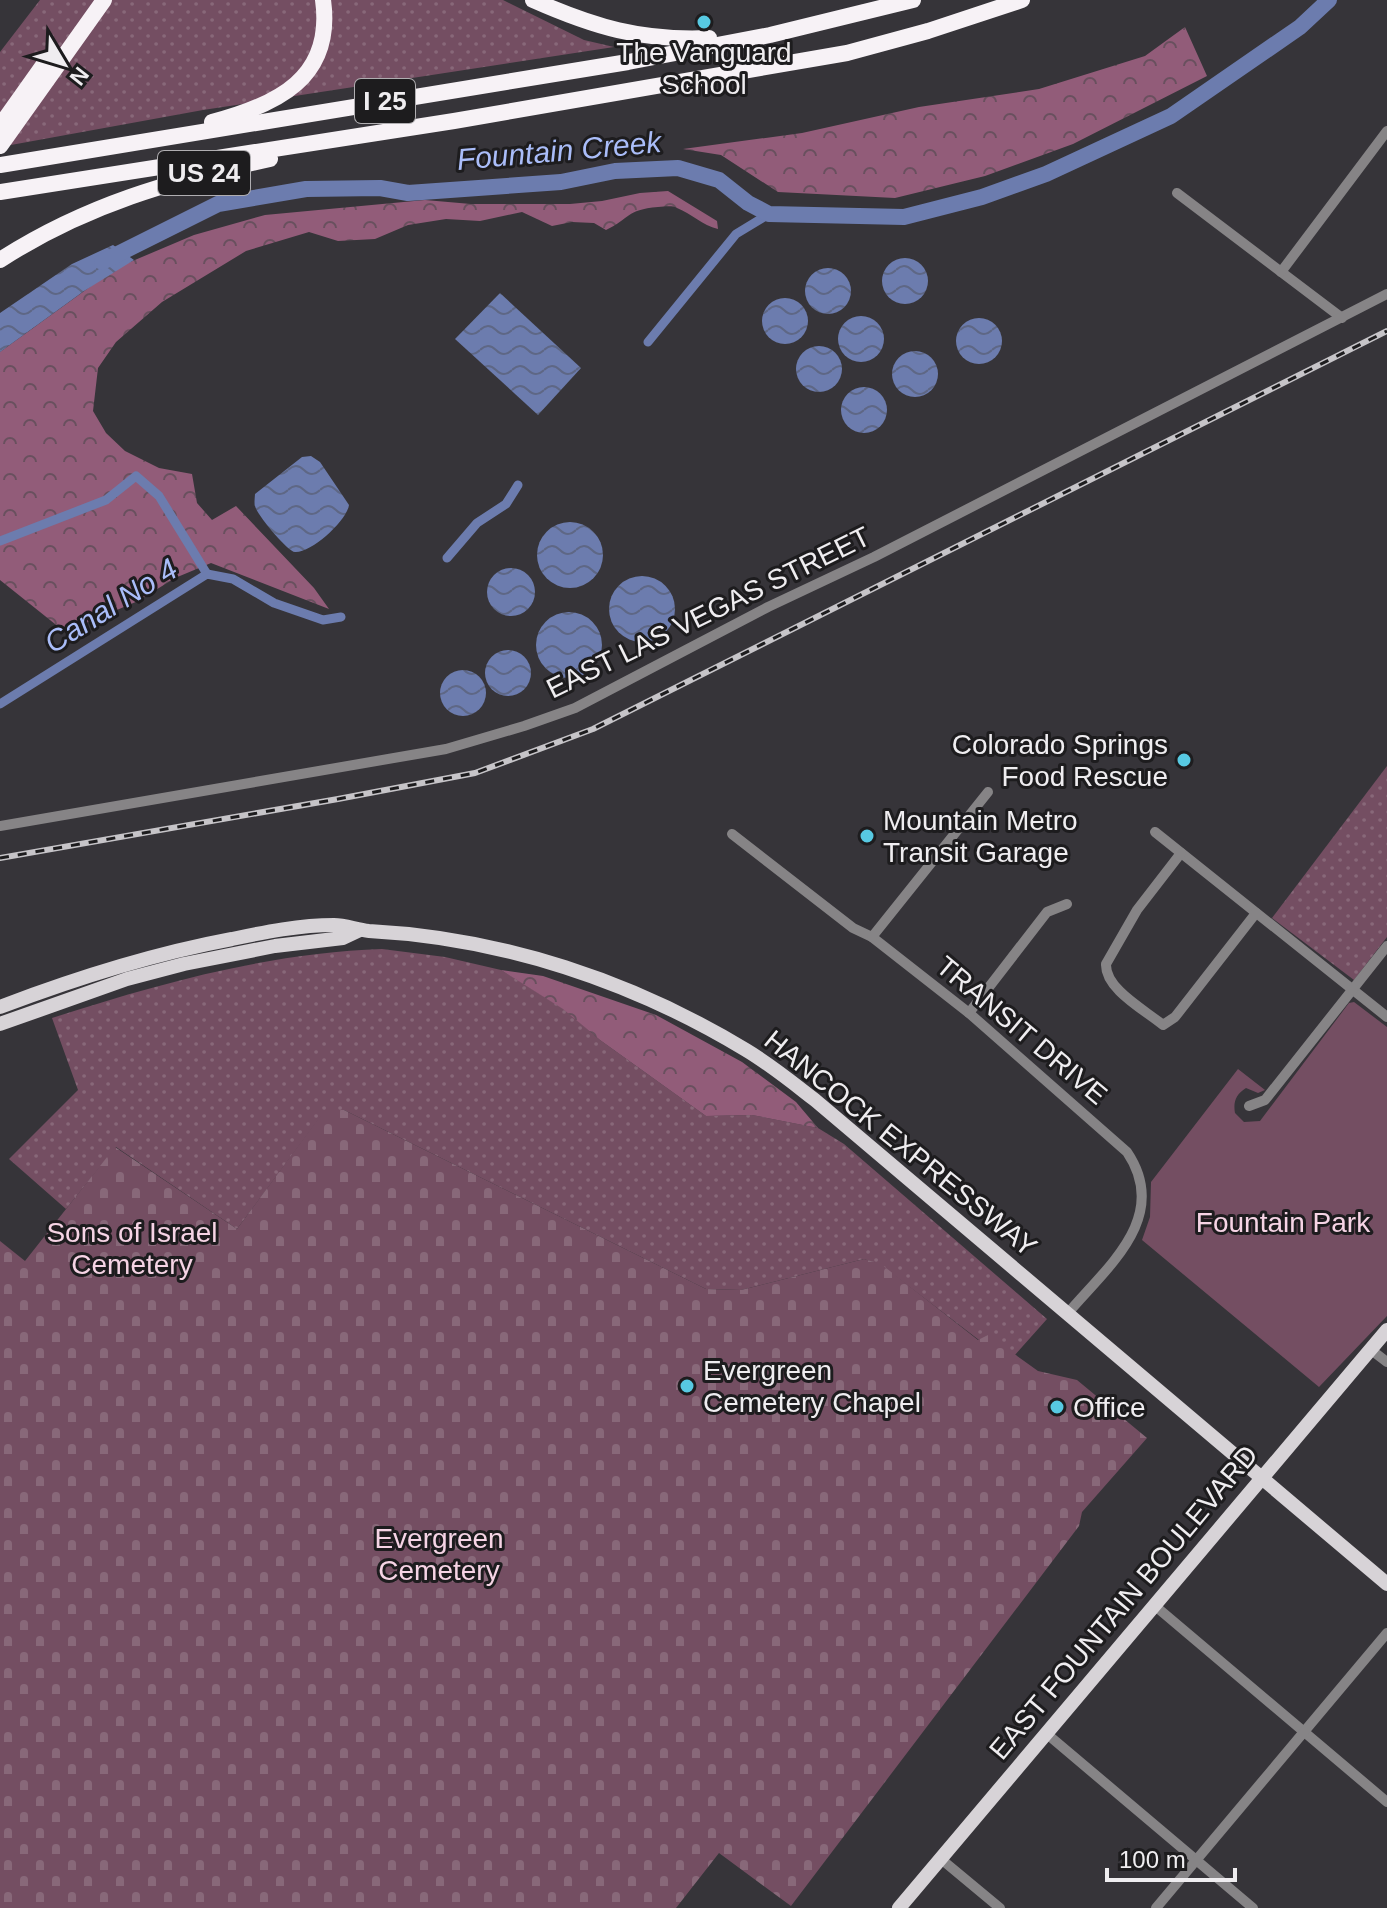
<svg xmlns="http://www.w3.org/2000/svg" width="1387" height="1908" viewBox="0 0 1387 1908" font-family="Arial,sans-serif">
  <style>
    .grass { fill: url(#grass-dots) }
    .forest { fill: url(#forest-crowns) }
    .cemetery { fill: url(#cemetery-stones) }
    .park { fill: #744e62 }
    .water { fill: url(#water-waves) }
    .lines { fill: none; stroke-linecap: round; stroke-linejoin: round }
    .canal { stroke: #6c7cae; stroke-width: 9 }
    .river { stroke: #6c7cae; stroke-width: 16 }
    .minor { stroke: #868486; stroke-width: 10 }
    .major { stroke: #d7d3d7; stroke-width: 14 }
    .highway { stroke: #f7f2f6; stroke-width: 16 }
    .rail-casing { stroke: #c6c4c8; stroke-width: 6 }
    .rail { stroke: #1d1c1e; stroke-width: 3; stroke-dasharray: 9; stroke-linecap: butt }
    .poi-dot { fill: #57c9e2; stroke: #1d1c1e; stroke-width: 3 }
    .labels { text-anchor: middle; stroke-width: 6; stroke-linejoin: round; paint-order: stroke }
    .shield { fill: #1d1c1e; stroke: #b0aeb1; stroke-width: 2 }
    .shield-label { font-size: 26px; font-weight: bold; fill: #efedf0 }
    .poi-label { font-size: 28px; fill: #efedf0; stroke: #1d1c1e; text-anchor: start }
    .street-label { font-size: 28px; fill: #efedf0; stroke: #1d1c1e }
    .park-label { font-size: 28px; fill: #f6d4e5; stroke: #1d1c1e }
    .water-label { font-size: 30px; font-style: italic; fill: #aabdf9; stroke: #1d1c1e }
  </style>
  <defs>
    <pattern id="grass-dots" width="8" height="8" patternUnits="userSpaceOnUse" patternTransform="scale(2)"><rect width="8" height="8" fill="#744e62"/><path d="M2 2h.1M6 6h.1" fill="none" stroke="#886879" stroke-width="1.8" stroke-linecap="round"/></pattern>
    <pattern id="forest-crowns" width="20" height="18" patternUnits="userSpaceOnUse" patternTransform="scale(2)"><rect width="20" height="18" fill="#925c79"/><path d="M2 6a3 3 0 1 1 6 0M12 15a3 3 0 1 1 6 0" fill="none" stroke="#69505e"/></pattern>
    <pattern id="cemetery-stones" width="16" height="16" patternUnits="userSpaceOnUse" patternTransform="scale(2)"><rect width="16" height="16" fill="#744e62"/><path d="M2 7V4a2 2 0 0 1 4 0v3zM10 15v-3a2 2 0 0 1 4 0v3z" fill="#886879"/></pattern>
    <pattern id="water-waves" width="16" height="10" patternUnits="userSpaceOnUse" patternTransform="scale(2)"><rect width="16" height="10" fill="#6c7cae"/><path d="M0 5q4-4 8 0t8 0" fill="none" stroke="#5e6785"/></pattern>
  </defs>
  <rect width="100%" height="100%" fill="#363439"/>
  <g class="grass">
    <polygon points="40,0 503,0 584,40 614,47 203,110 0,147 0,52"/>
    <polygon points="1387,766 1387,937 1354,980 1272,918"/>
    <path d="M382,949L445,957L501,970L564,1009L600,1040L706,1116L752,1115L818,1128L844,1144L1047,1319L1014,1356L979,1340L881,1265L864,1259L741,1290L706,1289L344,1110L321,1116L237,1229L116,1147L66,1209L9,1159L78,1090L52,1018C160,983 269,953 382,949Z"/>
  </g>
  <g class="forest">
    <polygon points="1185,27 1207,76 1073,144 985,176 895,198 778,192 721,155 683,149 802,133 919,107 1039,89 1145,56"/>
    <path d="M668,191L717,221L718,229C702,225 692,214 677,208C671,205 665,207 658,207C625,210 631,218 606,230L594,223L572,222L552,226L522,212L480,221L446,219L408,225L375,239L338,241L309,232L246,251L162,302L116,342L98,368L93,411L106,433L125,451L159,468L192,474L197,503L212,520L236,506L314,588L329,609L211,563L175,578L138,601L65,632L0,580V352L116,268L194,235L265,215L425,200L471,204H570L602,201L640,193Z"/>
    <polygon points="501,970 543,976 656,1015 742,1062 796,1102 818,1128 752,1115 706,1116 600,1040 563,1009"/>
  </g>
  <polygon class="cemetery" points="331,1110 344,1110 706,1289 741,1290 864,1259 881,1264 978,1340 988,1335 1038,1371 1077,1380 1147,1438 1082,1512 1079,1526 791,1906 719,1853 676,1908 0,1908 0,1241 25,1261 115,1147 237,1229 321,1115"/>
  <path class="park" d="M1354,1002L1387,1027V1316L1319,1387L1142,1240L1150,1217L1151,1182L1238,1069L1265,1090L1258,1093L1246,1088C1236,1094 1233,1102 1235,1113L1244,1122L1260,1121L1349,1003Z"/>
  <g class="water">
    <polygon points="113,245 134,260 84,291 0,352 0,313 72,264"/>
    <circle cx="905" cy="281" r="23"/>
    <circle cx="828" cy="291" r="23"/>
    <polygon points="500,293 581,368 538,415 455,339"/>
    <circle cx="785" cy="321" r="23"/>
    <circle cx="861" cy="339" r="23"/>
    <circle cx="979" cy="341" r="23"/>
    <circle cx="819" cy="369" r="23"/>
    <circle cx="915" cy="374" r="23"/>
    <circle cx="864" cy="410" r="23"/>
    <path d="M311,456L320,462L349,505C347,520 312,553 295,552C288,552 257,515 255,506C254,506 255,495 255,494L302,457Z"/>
    <circle cx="570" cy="555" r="33"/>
    <circle cx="511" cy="592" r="24"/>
    <circle cx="642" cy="609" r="33"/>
    <circle cx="569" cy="645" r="33"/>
    <circle cx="508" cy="673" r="23"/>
    <circle cx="463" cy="693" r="23"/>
  </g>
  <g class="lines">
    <g class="canal">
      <polyline points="648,342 736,234 769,214"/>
      <polyline points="0,541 106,500 136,476 159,496 207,574"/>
      <polyline points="447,558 477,523 506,504 518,485"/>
      <polyline points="0,704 207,574 233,579 274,603 323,620 341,617"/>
    </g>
    <polyline class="river" points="102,262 218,204 306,189 380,188 408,193 561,182 615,171 678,168 719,180 748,203 769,214 904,217 982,197 1046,174 1171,116 1300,27 1329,0"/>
    <g class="minor">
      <polyline points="1177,193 1342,318"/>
      <polyline points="1281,272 1387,131"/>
      <polyline points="0,826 446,749 524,726 575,708 768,607 874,557 1387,294"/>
      <polyline points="1155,832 1387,1017"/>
      <path d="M732,834L853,928L872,937L969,1013L1127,1152C1171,1217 1107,1267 1068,1313"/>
      <path d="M1181,853L1137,910L1106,964C1105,989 1145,1010 1163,1025L1175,1017L1256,913"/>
      <polyline points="872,937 988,792"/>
      <polyline points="969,1013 1047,912 1067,904"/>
      <polyline points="1249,1106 1265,1100 1387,946"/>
      <polyline points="1370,1349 1387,1362"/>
      <polyline points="1154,1605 1387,1802"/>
      <polyline points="1047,1734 1253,1908"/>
      <polyline points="941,1859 1000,1908"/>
      <polyline points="1156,1908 1387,1633"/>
    </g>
    <g class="major">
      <path d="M0,1007C76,978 152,954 232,939C265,932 300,925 334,925C346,925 357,930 369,931C503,938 632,981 746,1050C771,1065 793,1083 815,1100L1387,1584"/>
      <polyline points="0,1024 127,979 184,964 275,946 343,938 360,930"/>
      <polyline points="899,1908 1387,1330"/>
    </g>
    <g class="highway">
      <path d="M533,0C594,27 641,41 709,38"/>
      <path d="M212,122C277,105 334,78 323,0"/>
      <polyline points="0,126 47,60"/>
      <polyline points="0,146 104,0"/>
      <polyline points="0,165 628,62 770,35 913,0"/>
      <polyline points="0,192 454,121 847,53 928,31 1022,0"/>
      <path d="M0,260C85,205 173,180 270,159"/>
    </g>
    <g class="rail-casing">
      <polyline id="rail" points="0,858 338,799 475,773 593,729 1387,331"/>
    </g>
    <use href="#rail" class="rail"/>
  </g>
  <g class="poi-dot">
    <circle cx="704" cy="22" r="8"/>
    <circle cx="1184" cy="760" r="8"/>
    <circle cx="867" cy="836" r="8"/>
    <circle cx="687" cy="1386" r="8"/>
    <circle cx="1057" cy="1407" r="8"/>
  </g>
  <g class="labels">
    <g class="shield">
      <rect x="355" y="79" width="60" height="44" rx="6"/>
      <rect x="158" y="151" width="92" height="44" rx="6"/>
    </g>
    <g class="shield-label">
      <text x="385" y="110">I 25</text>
      <text x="204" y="182">US 24</text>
    </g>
    <g class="poi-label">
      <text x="704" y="62" text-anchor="middle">The Vanguard<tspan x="704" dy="32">School</tspan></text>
      <text x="1168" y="754" text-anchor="end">Colorado Springs<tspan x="1168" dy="32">Food Rescue</tspan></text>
      <text x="883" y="830">Mountain Metro<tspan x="883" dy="32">Transit Garage</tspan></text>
      <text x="703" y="1380">Evergreen<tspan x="703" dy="32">Cemetery Chapel</tspan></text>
      <text x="1073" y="1417">Office</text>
    </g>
    <g class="street-label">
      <text transform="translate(708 612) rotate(-26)" y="10">EAST LAS VEGAS STREET</text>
      <text transform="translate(1022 1030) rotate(40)" y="10">TRANSIT DRIVE</text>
      <text transform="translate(901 1143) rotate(39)" y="10">HANCOCK EXPRESSWAY</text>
      <text transform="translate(1123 1602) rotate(-50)" y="10">EAST FOUNTAIN BOULEVARD</text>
    </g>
    <g class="park-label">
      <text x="1283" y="1232">Fountain Park</text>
      <text x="132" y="1242">Sons of Israel<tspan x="132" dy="32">Cemetery</tspan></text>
      <text x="439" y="1548">Evergreen<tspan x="439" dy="32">Cemetery</tspan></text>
    </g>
    <g class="water-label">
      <text transform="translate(559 151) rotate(-5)" y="10">Fountain Creek</text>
      <text transform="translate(111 606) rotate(-32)" y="10">Canal No 4</text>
    </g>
  </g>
  <g transform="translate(64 64) rotate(128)" stroke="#1d1c1e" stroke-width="6" paint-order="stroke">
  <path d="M0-6L14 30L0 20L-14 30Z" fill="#efedf0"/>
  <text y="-12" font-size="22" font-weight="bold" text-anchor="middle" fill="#efedf0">N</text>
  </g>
  <path d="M1107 1868v12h128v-12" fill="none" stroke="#efedf0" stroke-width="4"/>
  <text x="1119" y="1868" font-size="24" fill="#efedf0" stroke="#1d1c1e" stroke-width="6" paint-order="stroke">100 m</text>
</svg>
